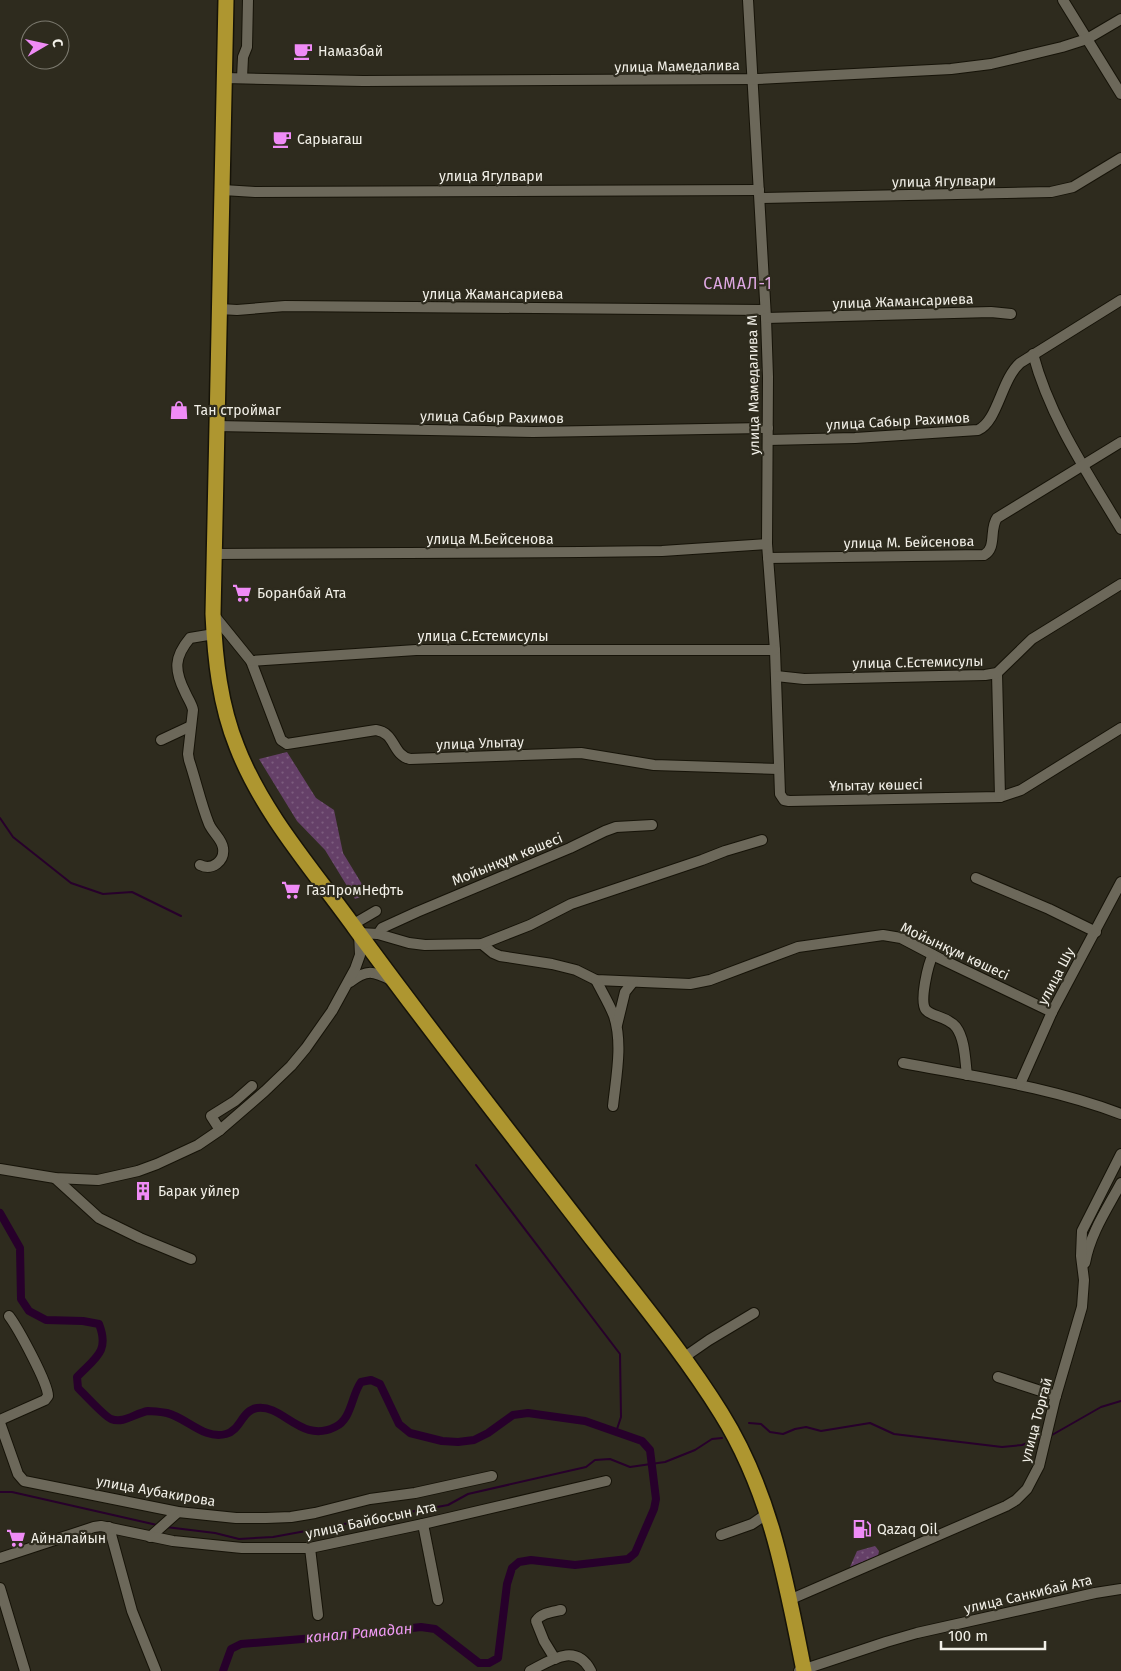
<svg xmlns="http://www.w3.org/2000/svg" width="1121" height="1671" viewBox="0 0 1121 1671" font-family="'Fira Sans',sans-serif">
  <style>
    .grass { fill: url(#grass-dots) }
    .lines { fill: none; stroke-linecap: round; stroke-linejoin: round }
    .stream { stroke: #27002b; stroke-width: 2 }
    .canal { stroke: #27002b; stroke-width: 8 }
    .minor-casing { stroke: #161308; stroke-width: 12 }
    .highway-casing { stroke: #161308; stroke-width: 18 }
    .minor { stroke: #6c685a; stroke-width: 10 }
    .highway { stroke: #ae9630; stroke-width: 15 }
    .labels { text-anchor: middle; stroke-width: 4.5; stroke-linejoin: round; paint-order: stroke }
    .poi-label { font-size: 14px; fill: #f2f0e8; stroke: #2e2b1e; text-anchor: start }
    .street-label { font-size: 14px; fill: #f2f0e8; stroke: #2e2b1e }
    .water-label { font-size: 15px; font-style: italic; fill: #f09af5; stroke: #2e2b1e }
    .quarter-label { font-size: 16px; letter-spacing: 1px; fill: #dfa8e3; stroke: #2e2b1e }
  </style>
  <defs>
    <pattern id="grass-dots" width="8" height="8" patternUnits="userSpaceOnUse" patternTransform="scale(1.25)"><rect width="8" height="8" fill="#654068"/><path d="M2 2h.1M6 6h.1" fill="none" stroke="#7c5c7e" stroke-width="1.8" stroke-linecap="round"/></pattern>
  </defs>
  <rect width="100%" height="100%" fill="#2e2b1e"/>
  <g class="grass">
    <polygon points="287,752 316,798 334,810 343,853 368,894 355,899 325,850 297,821 259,759"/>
    <polygon points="875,1546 879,1551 878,1556 850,1567 857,1551"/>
  </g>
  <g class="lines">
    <g class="stream">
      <polyline points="0,818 13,837 71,883 103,894 132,892 181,916"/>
      <polyline points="476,1165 620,1354 621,1417 616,1432"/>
      <polyline points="749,1423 761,1424 770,1432 783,1434 795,1429 806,1427 821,1431 870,1423 894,1434 1002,1447 1022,1445 1038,1439"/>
      <polyline points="1052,1435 1101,1407 1121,1401"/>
      <polyline points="0,1492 12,1492 34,1497 157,1525"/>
      <polyline points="166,1527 215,1533 239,1539 273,1537 448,1505 468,1494 586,1467 595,1460 610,1459 630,1467 665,1462 695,1450 712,1439 722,1438"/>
    </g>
    <path class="canal" d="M0,1213L20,1248L21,1299L29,1311L46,1320L83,1321L99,1324C110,1352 95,1358 77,1377L78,1388C84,1394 105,1417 111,1419C124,1424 135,1413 148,1411C153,1411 161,1412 167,1413C187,1418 204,1440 226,1434C241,1430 241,1411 257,1408C283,1404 301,1444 335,1427C352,1419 351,1396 361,1382L371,1380L380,1384L399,1424L410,1433L442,1441L458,1442L474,1440L488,1433L513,1415L528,1413L585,1421L642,1441L650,1450L656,1499L654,1509L635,1553L628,1559L575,1565L531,1560L519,1562L512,1568L507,1584L498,1658L489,1663H479L435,1629L421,1627L351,1635L241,1644L231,1649L223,1671"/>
    <g class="minor-casing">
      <g id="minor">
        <polyline points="748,0 766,318 768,377 767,544 775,650 780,794 784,800 789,801 1000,797 1021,790 1121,728"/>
        <polyline points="1063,0 1121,94"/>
        <polyline points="225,78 363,81 757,79 951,69 991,64 1062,47 1087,39 1121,19"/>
        <polyline points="242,78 243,57 247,47 248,0"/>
        <polyline points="223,190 255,192 759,190"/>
        <polyline points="760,198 1051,192 1073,187 1121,158"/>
        <polyline points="220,309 237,310 285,306 765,310"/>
        <polyline points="766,318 991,312 1011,314"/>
        <path d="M1033,354C1050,418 1087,472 1121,529"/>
        <polyline points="216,426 533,432 768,428"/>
        <path d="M768,440L855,438L978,430C998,421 1001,380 1020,363L1121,300"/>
        <polyline points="213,554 581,552 662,551 767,544"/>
        <path d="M768,558L984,555C997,548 989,529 997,518L1121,442"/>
        <path d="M213,614L251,661L281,740L287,744L376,730C396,733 392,755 410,759L581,753L654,765L779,769"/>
        <polyline points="251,661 416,650 775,650"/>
        <polyline points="997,673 1000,797"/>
        <polyline points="776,676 804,679 985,675 997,673 1032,639 1121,584"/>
        <polyline points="161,740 191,726"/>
        <path d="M200,865C212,871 225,861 223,848C222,839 213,833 209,824C201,804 196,781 189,760L188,754L193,710C192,704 188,699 185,692C174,670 174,657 190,638L214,634"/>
        <polyline points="976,878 1049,909 1096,932"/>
        <polyline points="352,925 376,911"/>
        <polyline points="378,934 382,928 417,912 570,848 605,831 616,827 652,825"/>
        <polyline points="482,944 493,953 500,956 552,964 576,970 596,980 690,984 710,980 798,947 883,935 901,938 939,958 1052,1012"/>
        <path d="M933,955C928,964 919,1002 926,1010C932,1017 947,1016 956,1027C965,1039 965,1060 967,1075"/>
        <path d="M596,980C602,992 609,1003 614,1016C623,1044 616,1077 613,1106"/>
        <path d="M350,982C367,969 373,971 391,980"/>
        <polyline points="617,1025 625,992 633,982"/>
        <path d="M903,1063C976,1077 1051,1087 1121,1114"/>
        <polyline points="1020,1084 1052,1012 1121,882"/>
        <polyline points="220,1130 211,1116 235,1101 252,1086"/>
        <polyline points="0,1169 55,1178 98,1180 138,1171 157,1164 198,1145 220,1130 265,1091 291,1066 306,1048 332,1011 355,969 360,955 359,933 378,934 409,943 425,945 482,944 530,925 571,904 702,860 725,851 762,840"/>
        <polyline points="55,1178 99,1218 140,1238 191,1259"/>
        <path d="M1085,1263C1090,1234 1107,1209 1121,1183"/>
        <polyline points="683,1358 709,1340 754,1313"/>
        <polyline points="998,1377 1056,1396"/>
        <path d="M0,1420L45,1400L48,1396C48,1383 18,1328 9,1316"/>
        <polyline points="0,1423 18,1474 24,1481 178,1512 236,1518 266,1518 291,1517 315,1513 370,1499 415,1493 492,1476"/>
        <polyline points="423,1524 438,1600"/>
        <polyline points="109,1527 132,1611 156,1671"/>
        <polyline points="721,1535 752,1524 768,1513"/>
        <polyline points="150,1537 178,1512"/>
        <polyline points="310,1548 318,1615"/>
        <polyline points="0,1558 94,1527 101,1526 173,1541 242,1548 310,1548 423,1524 606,1481"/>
        <polyline points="0,1588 25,1671"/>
        <polyline points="789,1600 1006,1506 1016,1500 1027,1489 1039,1466 1055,1399 1082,1307 1084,1280 1081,1256 1082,1231 1121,1154"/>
        <path d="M555,1659L544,1641L536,1621C541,1613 552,1612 561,1610"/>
        <path d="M530,1671C551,1660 576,1642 591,1671"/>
        <polyline points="799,1671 886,1642 917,1633 1095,1593 1121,1589"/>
      </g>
    </g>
    <g class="highway-casing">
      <path id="highway" d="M226,0L213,614C215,659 220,705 237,747C263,814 314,871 355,928C433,1035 515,1139 596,1244C638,1298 685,1355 721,1413C771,1493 786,1581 804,1671"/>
    </g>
    <use href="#minor" class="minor"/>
    <use href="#highway" class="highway"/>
  </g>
  <defs>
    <g id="cafe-bare" transform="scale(1.5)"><path d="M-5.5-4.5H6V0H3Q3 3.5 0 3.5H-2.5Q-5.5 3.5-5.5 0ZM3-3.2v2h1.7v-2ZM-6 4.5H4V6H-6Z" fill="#ef8bf6" stroke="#2e2b1e" stroke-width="2.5" paint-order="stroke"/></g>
    <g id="shop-bare" transform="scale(1.5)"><path d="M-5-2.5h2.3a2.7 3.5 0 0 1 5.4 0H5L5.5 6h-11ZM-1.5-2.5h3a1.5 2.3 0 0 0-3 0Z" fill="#ef8bf6" stroke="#2e2b1e" stroke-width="2.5" paint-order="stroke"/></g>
    <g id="supermarket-bare" transform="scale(1.5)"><path d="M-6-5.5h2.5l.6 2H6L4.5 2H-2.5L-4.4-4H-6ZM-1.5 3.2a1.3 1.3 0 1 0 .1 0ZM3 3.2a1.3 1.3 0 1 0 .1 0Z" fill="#ef8bf6" stroke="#2e2b1e" stroke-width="2.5" paint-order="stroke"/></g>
    <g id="building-bare" transform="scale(1.5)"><path d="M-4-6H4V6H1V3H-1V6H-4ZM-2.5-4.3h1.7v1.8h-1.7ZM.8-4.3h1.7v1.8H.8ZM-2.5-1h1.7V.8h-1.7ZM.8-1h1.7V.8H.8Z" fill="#ef8bf6" stroke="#2e2b1e" stroke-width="2.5" paint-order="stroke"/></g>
    <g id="fuel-bare" transform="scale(1.5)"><path d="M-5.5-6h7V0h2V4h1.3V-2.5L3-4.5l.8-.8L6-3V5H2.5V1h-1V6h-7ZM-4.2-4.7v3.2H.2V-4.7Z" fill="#ef8bf6" stroke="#2e2b1e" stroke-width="2.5" paint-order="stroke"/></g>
  </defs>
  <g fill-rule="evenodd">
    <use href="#cafe-bare" x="303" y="51"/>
    <use href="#cafe-bare" x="282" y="139"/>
    <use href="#shop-bare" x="179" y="410"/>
    <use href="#supermarket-bare" x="242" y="593"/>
    <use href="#supermarket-bare" x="291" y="890"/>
    <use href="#building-bare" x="143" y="1191"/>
    <use href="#fuel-bare" x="862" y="1529"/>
    <use href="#supermarket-bare" x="16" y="1538"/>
  </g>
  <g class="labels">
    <g class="poi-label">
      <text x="318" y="56">Намазбай</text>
      <text x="297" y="144">Сарыагаш</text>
      <text x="194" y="415">Тан строймаг</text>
      <text x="257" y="598">Боранбай Ата</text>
      <text x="306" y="895">ГазПромНефть</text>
      <text x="158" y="1196">Барак уйлер</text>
      <text x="877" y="1534">Qazaq Oil</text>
      <text x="31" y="1543">Айналайын</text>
    </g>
    <g class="street-label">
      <text transform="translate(677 66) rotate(-1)" y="5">улица Мамедалива</text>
      <text x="491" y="181">улица Ягулвари</text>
      <text transform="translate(944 181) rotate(-1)" y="5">улица Ягулвари</text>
      <text x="493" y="299">улица Жамансариева</text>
      <text transform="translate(903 301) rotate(-2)" y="5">улица Жамансариева</text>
      <text transform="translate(753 385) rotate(-91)" y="5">улица Мамедалива М</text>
      <text transform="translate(492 417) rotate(1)" y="5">улица Сабыр Рахимов</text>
      <text transform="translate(898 421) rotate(-3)" y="5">улица Сабыр Рахимов</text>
      <text x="490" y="544">улица М.Бейсенова</text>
      <text transform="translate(909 542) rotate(-1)" y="5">улица М. Бейсенова</text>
      <text x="483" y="641">улица С.Естемисулы</text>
      <text transform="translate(918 662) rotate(-1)" y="5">улица С.Естемисулы</text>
      <text transform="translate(480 743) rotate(-2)" y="5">улица Улытау</text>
      <text transform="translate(876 785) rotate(-1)" y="5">Ұлытау көшесі</text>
      <text transform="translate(507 859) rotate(-22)" y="5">Мойынқұм көшесі</text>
      <text transform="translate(955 951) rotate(25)" y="5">Мойынқұм көшесі</text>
      <text transform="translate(1056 976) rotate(-62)" y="5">улица Шу</text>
      <text transform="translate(1036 1420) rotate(-75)" y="5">улица Торгай</text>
      <text transform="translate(156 1491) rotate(10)" y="5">улица Аубакирова</text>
      <text transform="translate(371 1520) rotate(-12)" y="5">улица Байбосын Ата</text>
      <text transform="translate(1028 1594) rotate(-13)" y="5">улица Санкибай Ата</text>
    </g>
    <g class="water-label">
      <text transform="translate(359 1633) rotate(-5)" y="5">канал Рамадан</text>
    </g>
    <g class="quarter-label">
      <text x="738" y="289">САМАЛ-1</text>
    </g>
  </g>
  <g transform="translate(45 45) rotate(81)"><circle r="24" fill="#2e2b1e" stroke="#7c7a6f"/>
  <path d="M0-4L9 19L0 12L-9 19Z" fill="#ef8bf6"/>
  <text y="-8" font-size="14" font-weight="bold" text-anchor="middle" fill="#f2f0e8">С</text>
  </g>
  <path d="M941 1641v8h104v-8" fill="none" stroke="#f2f0e8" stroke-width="2.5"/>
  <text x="948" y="1641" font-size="15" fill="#f2f0e8" stroke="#2e2b1e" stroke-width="4" paint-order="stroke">100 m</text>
</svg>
